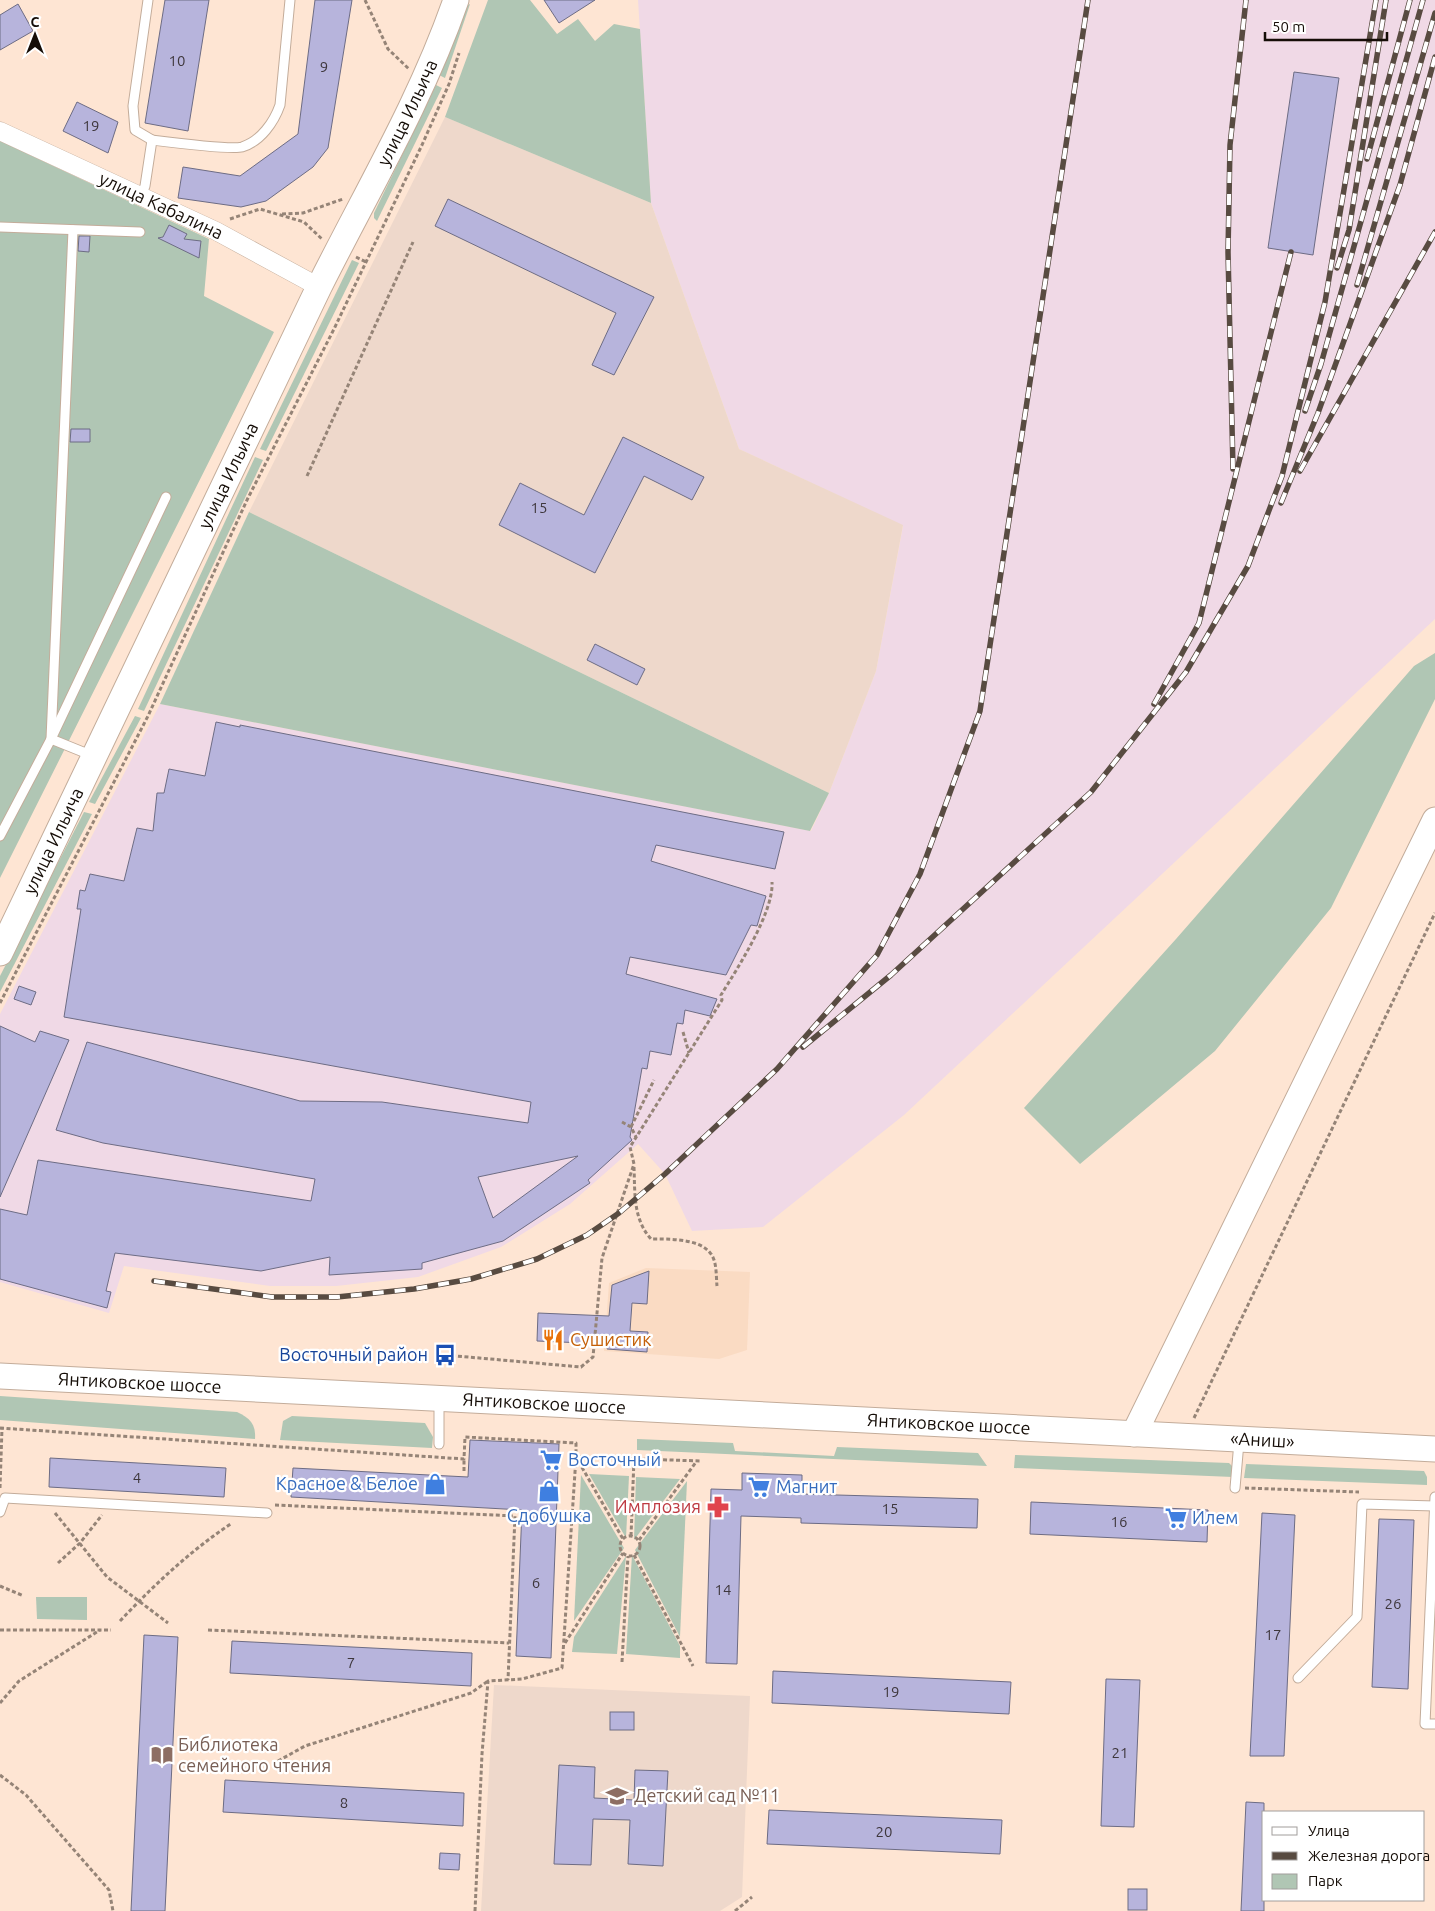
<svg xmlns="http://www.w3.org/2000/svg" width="1435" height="1911" viewBox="0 0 1435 1911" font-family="Ubuntu,sans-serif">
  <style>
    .built { fill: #fadbc3 }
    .industrial { fill: #f0d9e6 }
    .education { fill: #eed8cb }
    .green { fill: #b0c6b4 }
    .building { fill: #b7b4dc; stroke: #6d6c84; fill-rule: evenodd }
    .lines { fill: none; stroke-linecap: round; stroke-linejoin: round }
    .lane-casing { stroke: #c3ac9a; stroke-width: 11 }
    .street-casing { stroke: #c3ac9a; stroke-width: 19 }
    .secondary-casing { stroke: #c3ac9a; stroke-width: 27 }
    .path { stroke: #958477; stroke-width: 3; stroke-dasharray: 4 2.5; stroke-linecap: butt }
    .lane { stroke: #fff; stroke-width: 9 }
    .street { stroke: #fff; stroke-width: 18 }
    .secondary { stroke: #fff; stroke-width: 25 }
    .rail-casing { stroke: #584b41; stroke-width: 5.5 }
    .rail { stroke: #fff; stroke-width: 4; stroke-dasharray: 11; stroke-linecap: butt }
    .labels { text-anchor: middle; stroke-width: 4.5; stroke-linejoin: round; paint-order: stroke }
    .number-label { font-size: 15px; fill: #3e373c }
    .street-label { font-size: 18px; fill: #150d07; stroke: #fff }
    .food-label { font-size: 18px; fill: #c56008; stroke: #fff; text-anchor: start }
    .transit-label { font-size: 18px; fill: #164399; stroke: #fff; text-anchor: end }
    .shop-label { font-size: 18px; fill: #366cbe; stroke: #fff; text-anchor: start }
    .health-label { font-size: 18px; fill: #be3a42; stroke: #fff; text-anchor: end }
    .education-label { font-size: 18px; fill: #785e54; stroke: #fff; text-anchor: start }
  </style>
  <rect width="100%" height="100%" fill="#fee5d3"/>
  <polygon class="built" points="646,1268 750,1272 747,1350 719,1359 604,1351 609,1283"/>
  <polygon class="industrial" points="638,0 1435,0 1435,619 904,1115 763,1227 692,1231 665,1174 638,1144 570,1204 501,1247 418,1277 336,1286 270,1286 124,1266 109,1313 0,1282 0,1014 160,704 811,831 829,793 876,671 903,526 739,449 651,203"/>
  <g class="education">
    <polygon points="445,117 651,203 739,449 903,525 876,671 829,793 249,512"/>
    <polygon points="494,1685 750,1696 742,1897 720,1911 481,1911"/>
  </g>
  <g class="green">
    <polygon points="488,0 530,0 557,34 578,19 595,41 614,24 640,29 651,203 445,117"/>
    <polygon points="470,4 445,78 439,75 464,7"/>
    <polygon points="436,85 442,88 377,221 374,218 374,213"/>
    <polygon points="0,141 209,239 204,296 274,332 0,878"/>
    <polygon points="352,260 359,263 266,451 260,449"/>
    <polygon points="255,457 263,460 144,711 138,709"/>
    <polygon points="249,512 829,793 810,831 160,704"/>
    <polygon points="1435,653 1435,699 1331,908 1215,1051 1080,1164 1024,1108 1176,939 1414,666"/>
    <polygon points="135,716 141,718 95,804 89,802"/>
    <polygon points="84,812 92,814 0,992 0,976"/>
    <path d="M0,1396L237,1412C250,1418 256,1424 255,1439L0,1420Z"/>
    <polygon points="292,1416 425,1423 433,1437 432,1448 280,1440 283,1421"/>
    <polygon points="637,1439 733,1443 735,1451 834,1456 837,1447 978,1453 987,1466 637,1450"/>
    <polygon points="1015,1455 1229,1463 1233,1467 1233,1477 1014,1468"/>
    <polygon points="1246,1464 1424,1471 1427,1477 1427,1485 1244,1478"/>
    <polygon points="589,1474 629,1476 626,1538"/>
    <polygon points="581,1475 624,1548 574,1621"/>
    <polygon points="636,1477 680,1479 634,1540"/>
    <polygon points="687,1481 680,1637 635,1550"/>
    <polygon points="632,1555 680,1646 680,1658 626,1654"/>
    <polygon points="626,1556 617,1654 572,1652 574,1637"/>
    <polygon points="36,1597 87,1597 87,1620 37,1619"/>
  </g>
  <g class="building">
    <polygon points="165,0 209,0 188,131 145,123"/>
    <polygon points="315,0 352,0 328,148 313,167 266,201 241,207 178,198 183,167 240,176 298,134"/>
    <polygon points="544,0 595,0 559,23"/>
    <polygon points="18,4 33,31 0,50 0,15"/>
    <polygon points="1294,72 1339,78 1313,255 1268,248"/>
    <polygon points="77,102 118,122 108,153 63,131"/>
    <polygon points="448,199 654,297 614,375 592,365 616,313 435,226"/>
    <polygon points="169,225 187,234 184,239 201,241 199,258 158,238 163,237"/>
    <polygon points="79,236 90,236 89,252 78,251"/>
    <polygon points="71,429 90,429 90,442 70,442"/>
    <polygon points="623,437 704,477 692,500 644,476 595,573 499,525 520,483 584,515"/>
    <polygon points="595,644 645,669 637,685 587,660"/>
    <path d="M216,722L240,727V725L784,832L775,869L656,845L651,861L766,896L757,926L751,925L726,975L630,957L626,974L717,999L710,1016L685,1010L683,1024L677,1023L671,1055L650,1051L647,1069L642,1068L630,1137L632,1140L588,1180L590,1183L503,1241L422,1263V1269L329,1275L330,1257L261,1271L115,1253L106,1291L111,1292L107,1308L0,1279V1209L27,1215L38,1160L311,1201L315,1179L103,1143L56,1130L87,1042L300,1101L382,1102L528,1123L531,1102L64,1017L81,909H77L80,890L85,891L90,874L124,881L137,828L153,831L157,793H164L169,769L205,776ZM578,1156L493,1218L478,1177Z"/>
    <polygon points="19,986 36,992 31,1005 14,999"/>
    <polygon points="0,1026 35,1042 40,1031 69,1040 0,1197"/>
    <polygon points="649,1271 647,1304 632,1303 630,1331 648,1332 647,1352 607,1349 608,1344 537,1341 538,1313 609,1316 612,1285"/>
    <polygon points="470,1440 559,1444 551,1658 516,1656 522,1510 291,1497 293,1468 468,1477"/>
    <polygon points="50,1458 226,1468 224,1497 49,1487"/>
    <polygon points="742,1473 802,1475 802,1494 978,1499 977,1528 801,1523 801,1518 741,1516 737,1664 706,1663 711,1489 742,1490"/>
    <polygon points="1031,1502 1208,1510 1207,1542 1030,1534"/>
    <polygon points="1262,1513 1295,1515 1284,1756 1250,1756"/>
    <polygon points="1379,1519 1414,1520 1408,1689 1372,1687"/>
    <polygon points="144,1635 178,1637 165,1911 131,1911"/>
    <polygon points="232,1641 472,1653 471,1686 230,1673"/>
    <polygon points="773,1671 1011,1682 1009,1714 772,1703"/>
    <polygon points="1106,1679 1140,1680 1134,1827 1101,1826"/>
    <rect x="610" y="1712" width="24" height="18"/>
    <polygon points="559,1765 595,1767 594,1798 634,1800 635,1770 668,1771 663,1866 628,1864 630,1820 593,1819 591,1865 554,1864"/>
    <polygon points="225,1780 464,1793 463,1826 223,1812"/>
    <polygon points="1246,1802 1264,1803 1264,1911 1241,1911"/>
    <polygon points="769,1810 1002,1820 1000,1854 767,1844"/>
    <polygon points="440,1853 460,1854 459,1870 439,1869"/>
    <rect x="1128" y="1889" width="19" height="21"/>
  </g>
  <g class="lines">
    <g class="lane-casing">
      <g id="lane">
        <path d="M152,140C168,142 231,150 242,147C261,141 274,122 280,105L290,0"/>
        <polyline points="141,196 145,186 152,140 135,130 133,106 148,0"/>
        <polyline points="0,227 140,232"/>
        <polyline points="73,230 51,739 93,756"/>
        <polyline points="0,836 51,739 166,497"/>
        <polyline points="439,1444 439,1399"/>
        <polyline points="1235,1488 1239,1442"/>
        <polyline points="1435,1497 1425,1724 1435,1724"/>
        <polyline points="0,1512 5,1498 267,1513"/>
        <polyline points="1298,1678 1357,1617 1362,1504 1435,1506"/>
      </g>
    </g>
    <g class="street-casing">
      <polyline id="street" points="0,131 216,231 319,287"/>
    </g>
    <g class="secondary-casing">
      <g id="secondary">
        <path id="s1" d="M0,953L319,287C366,193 421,101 456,0"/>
        <path id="s2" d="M0,1376L1435,1449"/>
        <polyline points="1134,1434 1435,820"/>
      </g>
    </g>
    <g class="path">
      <polyline points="365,0 388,49 409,69"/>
      <polyline points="282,214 303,213 343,199"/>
      <polyline points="230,219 260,209 304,222 323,240"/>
      <polyline points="356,257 366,262"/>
      <polyline points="307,476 413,242"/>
      <polyline points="0,1003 148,716 247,500 334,329 422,145 449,84 459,53"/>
      <polyline points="683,1032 689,1053"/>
      <polyline points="622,1122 631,1127 636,1137"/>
      <polyline points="631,1127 654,1080"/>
      <path d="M634,1167C635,1193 633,1219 651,1239C668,1239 700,1238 711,1254C717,1262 716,1276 717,1286"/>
      <path d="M445,1355L581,1367L593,1357L602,1258L634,1164L630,1147L722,1000L721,995C737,969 774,912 772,882"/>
      <polyline points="1194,1418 1435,913"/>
      <polyline points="0,1428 464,1459 465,1437 576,1443 576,1457 623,1539"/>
      <polyline points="464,1471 464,1459"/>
      <polyline points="0,1488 2,1428"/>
      <polyline points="1245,1488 1359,1492"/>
      <polyline points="275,1505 515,1516 508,1680"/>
      <polyline points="55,1513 107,1577 168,1623"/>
      <circle cx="630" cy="1546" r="10"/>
      <polyline points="631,1536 634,1459"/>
      <polyline points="639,1540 696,1462"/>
      <polyline points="634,1555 693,1666"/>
      <polyline points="58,1563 80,1543 102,1515"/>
      <polyline points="0,1586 24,1596"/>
      <path d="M120,1621C154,1585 190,1551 232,1523"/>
      <polyline points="0,1630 111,1630"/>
      <polyline points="208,1630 509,1643"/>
      <polyline points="565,1643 623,1553"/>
      <polyline points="622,1662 628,1556"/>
      <polyline points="0,1703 19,1681 100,1630"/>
      <polyline points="278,1761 305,1746 471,1693 488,1681"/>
      <polyline points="0,1775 26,1795 109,1890 113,1911"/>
      <polyline points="475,1911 482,1754 488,1681 522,1679 562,1668 576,1457 702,1461"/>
      <polyline points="735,1911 752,1897"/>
    </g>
    <use href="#lane" class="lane"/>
    <use href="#street" class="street"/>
    <use href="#secondary" class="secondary"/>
    <g class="rail-casing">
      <g id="rail">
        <polyline points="1367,159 1410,0"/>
        <polyline points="1337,268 1349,230 1386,0"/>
        <polyline points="1357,285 1435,13"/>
        <polyline points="1305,411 1321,364 1423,0"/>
        <polyline points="1233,469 1228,252 1230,145 1246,0"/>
        <polyline points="1300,471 1435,232"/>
        <polyline points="1281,503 1318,413 1400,185 1435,57"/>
        <polyline points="1154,704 1199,623 1291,252"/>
        <polyline points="803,1047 891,975 1091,792 1186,672 1248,566 1282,476 1325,302 1376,0"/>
        <polyline points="154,1281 272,1297 337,1297 414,1289 471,1279 537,1259 587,1235 619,1213 665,1174 777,1069 877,955 920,874 980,711 1088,0"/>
      </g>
    </g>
    <use href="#rail" class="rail"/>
  </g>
  <defs>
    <g id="restaurant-bare" transform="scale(1.725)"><path d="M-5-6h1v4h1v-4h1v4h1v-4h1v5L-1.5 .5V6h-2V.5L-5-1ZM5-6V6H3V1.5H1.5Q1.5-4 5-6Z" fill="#e8710a" stroke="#fff" stroke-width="2.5" paint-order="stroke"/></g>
    <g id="bus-bare" transform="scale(1.725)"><path d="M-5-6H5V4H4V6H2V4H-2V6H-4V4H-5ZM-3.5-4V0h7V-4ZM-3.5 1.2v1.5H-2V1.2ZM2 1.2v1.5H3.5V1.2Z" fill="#1a4fb4" stroke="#fff" stroke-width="2.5" paint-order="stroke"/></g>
    <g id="supermarket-bare" transform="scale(1.725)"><path d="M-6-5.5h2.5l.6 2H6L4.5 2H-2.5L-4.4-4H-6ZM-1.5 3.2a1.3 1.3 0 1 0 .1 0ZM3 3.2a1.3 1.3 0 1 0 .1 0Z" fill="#3f7fe0" stroke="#fff" stroke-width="2.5" paint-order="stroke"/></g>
    <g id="shop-bare" transform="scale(1.725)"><path d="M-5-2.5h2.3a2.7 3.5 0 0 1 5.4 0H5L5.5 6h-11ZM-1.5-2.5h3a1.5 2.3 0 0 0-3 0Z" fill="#3f7fe0" stroke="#fff" stroke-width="2.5" paint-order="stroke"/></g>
    <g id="pharmacy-bare" transform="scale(1.725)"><path d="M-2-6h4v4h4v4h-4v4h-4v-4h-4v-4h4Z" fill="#e0444e" stroke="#fff" stroke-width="2.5" paint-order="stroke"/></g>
    <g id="library-bare" transform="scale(1.725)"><path d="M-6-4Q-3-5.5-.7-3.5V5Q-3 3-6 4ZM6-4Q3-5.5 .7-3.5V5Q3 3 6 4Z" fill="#8d6e63" stroke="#fff" stroke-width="2.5" paint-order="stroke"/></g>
    <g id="school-bare" transform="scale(1.725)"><path d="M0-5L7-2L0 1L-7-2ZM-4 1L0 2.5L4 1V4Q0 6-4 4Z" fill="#8d6e63" stroke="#fff" stroke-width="2.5" paint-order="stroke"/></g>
  </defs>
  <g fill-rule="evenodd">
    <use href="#restaurant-bare" x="553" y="1340"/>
    <use href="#bus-bare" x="445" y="1355"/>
    <use href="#supermarket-bare" x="551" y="1460"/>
    <use href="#shop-bare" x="435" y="1484"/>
    <use href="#supermarket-bare" x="759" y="1487"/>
    <use href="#shop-bare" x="549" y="1491"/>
    <use href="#pharmacy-bare" x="718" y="1507"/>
    <use href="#supermarket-bare" x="1176" y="1518"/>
    <use href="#library-bare" x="162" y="1755"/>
    <use href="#school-bare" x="617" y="1796"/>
  </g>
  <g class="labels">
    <g class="number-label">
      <text x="177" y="66">10</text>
      <text x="324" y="72">9</text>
      <text x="91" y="131">19</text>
      <text x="539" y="513">15</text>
      <text x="137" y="1483">4</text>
      <text x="890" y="1514">15</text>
      <text x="1119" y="1527">16</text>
      <text x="536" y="1588">6</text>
      <text x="723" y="1595">14</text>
      <text x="1393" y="1609">26</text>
      <text x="1273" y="1640">17</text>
      <text x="351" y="1668">7</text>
      <text x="891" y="1697">19</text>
      <text x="1120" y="1758">21</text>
      <text x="344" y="1808">8</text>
      <text x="884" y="1837">20</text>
    </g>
    <g class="street-label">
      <text dy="6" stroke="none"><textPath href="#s1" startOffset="934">улица Ильича</textPath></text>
      <text transform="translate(161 206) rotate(25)" y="6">улица Кабалина</text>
      <text dy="6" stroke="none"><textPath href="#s1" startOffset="529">улица Ильича</textPath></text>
      <text dy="6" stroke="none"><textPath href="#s1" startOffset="124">улица Ильича</textPath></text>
      <text dy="6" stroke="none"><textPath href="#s2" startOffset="140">Янтиковское шоссе</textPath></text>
      <text dy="6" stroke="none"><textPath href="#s2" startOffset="545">Янтиковское шоссе</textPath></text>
      <text dy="6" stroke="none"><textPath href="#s2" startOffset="950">Янтиковское шоссе</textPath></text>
      <text dy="6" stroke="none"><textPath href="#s2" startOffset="1264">«Аниш»</textPath></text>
    </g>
    <g class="food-label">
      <text x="570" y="1346">Сушистик</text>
    </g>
    <g class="transit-label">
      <text x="428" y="1361">Восточный район</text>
    </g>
    <g class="shop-label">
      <text x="568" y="1466">Восточный</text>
      <text x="418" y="1490" text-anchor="end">Красное &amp; Белое</text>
      <text x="776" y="1493">Магнит</text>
      <text x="549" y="1522" text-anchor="middle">Сдобушка</text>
      <text x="1192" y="1524">Илем</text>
    </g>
    <g class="health-label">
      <text x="701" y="1513">Имплозия</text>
    </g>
    <g class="education-label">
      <text x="178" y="1751">Библиотека<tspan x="178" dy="21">семейного чтения</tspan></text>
      <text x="634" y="1802">Детский сад №11</text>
    </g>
  </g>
  <rect x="1262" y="1811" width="162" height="90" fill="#ffffff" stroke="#a19e9c"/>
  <rect x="1272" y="1827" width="25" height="8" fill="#ffffff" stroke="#a19e9c"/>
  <text x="1308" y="1836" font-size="15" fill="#150d07">Улица</text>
  <rect x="1272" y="1852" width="25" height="8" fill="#584b41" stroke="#a19e9c"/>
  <text x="1308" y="1861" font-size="15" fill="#150d07">Железная дорога</text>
  <rect x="1272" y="1874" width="25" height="15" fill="#b0c6b4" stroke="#a19e9c"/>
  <text x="1308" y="1886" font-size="15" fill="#150d07">Парк</text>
  <g transform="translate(35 35)" stroke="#ffffff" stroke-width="4" paint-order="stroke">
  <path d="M0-4L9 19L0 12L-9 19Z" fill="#150d07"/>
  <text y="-8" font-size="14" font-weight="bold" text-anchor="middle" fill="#150d07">С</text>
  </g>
  <path d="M1265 32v8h122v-8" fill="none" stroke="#150d07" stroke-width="2.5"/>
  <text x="1272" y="32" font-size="15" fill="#150d07" stroke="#ffffff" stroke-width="4" paint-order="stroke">50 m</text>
</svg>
